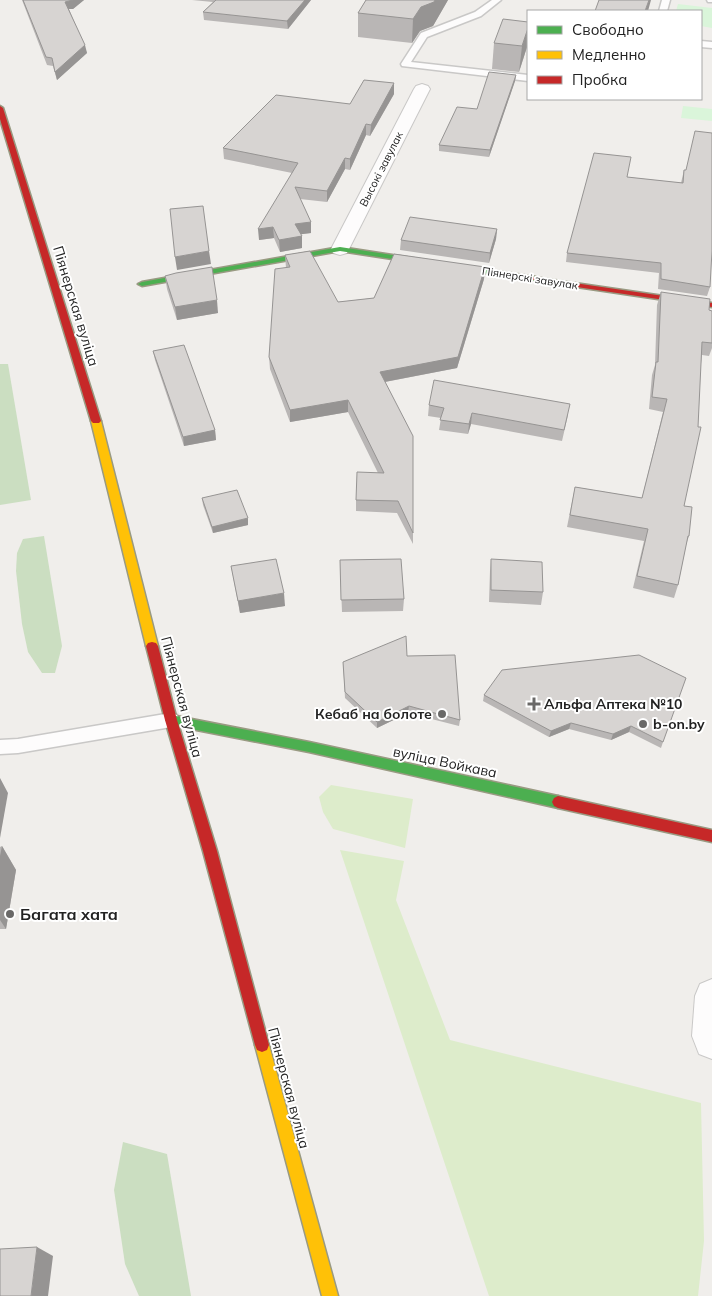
<svg xmlns="http://www.w3.org/2000/svg" width="712" height="1296" viewBox="0 0 712 1296" font-family="Mulish,sans-serif">
  <style>
    .grass { fill: #ddeccb }
    .forest { fill: #cbdec1 }
    .park { fill: #daf5da }
    .lines { fill: none; stroke-linecap: round; stroke-linejoin: round }
    .lane-casing { stroke: #c9c8c7; stroke-width: 3 }
    .street-casing { stroke: #c9c8c7; stroke-width: 2 }
    .fast-casing { stroke: #999a82; stroke-width: 3 }
    .slow-casing { stroke: #999a82; stroke-width: 3 }
    .jam-casing { stroke: #999a82; stroke-width: 3 }
    .lane { fill: #fdfcfc; fill-rule: evenodd }
    .street { fill: #fdfcfc; fill-rule: evenodd }
    .fast { fill: #4caf50; fill-rule: evenodd }
    .slow { fill: #ffc107; fill-rule: evenodd }
    .jam { fill: #c62828; fill-rule: evenodd }
    .wall { fill: #b9b6b5 }
    .shaded-wall { fill: #969493 }
    .building { fill: #d7d4d2; stroke: #969493 }
    .poi-dot { fill: #6a6968; stroke: #fff; stroke-width: 2 }
    .labels { text-anchor: middle; stroke-width: 4; stroke-linejoin: round; paint-order: stroke }
    .far-street-label { font-size: 11px; fill: #222; stroke: #fff }
    .street-label { font-size: 14px; fill: #222; stroke: #fff }
    .poi-label { font-size: 14px; font-weight: bold; fill: #222; stroke: #fff; text-anchor: start }
    .near-poi-label { font-size: 16px; font-weight: bold; fill: #222; stroke: #fff; text-anchor: start }
  </style>
  <rect width="100%" height="100%" fill="#f0eeeb"/>
  <g class="grass">
    <polygon points="331,785 413,799 405,848 333,829 323,812 319,797"/>
    <polygon points="340,850 404,861 396,900 450,1040 701,1103 704,1241 698,1296 489,1296"/>
  </g>
  <g class="forest">
    <polygon points="0,364 8,364 31,500 0,505"/>
    <polygon points="44,536 62,646 55,673 42,673 28,652 22,624 16,571 17,553 23,539"/>
    <polygon points="123,1142 167,1154 191,1296 139,1296 125,1264 114,1190"/>
  </g>
  <g class="park">
    <polygon points="678,4 712,8 712,28 701,26 701,11 676,11"/>
    <polygon points="683,106 712,109 712,121 681,118"/>
  </g>
  <g class="lines">
    <g class="lane-casing">
      <g id="lane">
        <polygon points="492,0 501,0 481,16 427,37 411,62 528,75 528,81 402,66 401,64 421,33 475,12"/>
        <polygon points="662,0 670,0 667,11 659,11"/>
        <polygon points="707,0 712,0 712,2 708,2"/>
        <polygon points="701,41 712,42 712,48 701,47"/>
        <polygon points="171,713 177,715 180,720 177,725 171,727 18,753 0,754 0,740 18,739"/>
      </g>
    </g>
    <g class="street-casing">
      <g id="street">
        <polygon points="422,84 428,86 430,89 349,249 347,253 340,255 333,253 331,249 414,89 416,86"/>
        <polygon points="712,979 712,1059 699,1054 692,1036 695,996 700,984"/>
      </g>
    </g>
    <g class="fast-casing">
      <g id="fast">
        <polygon points="340,247 536,277 540,279 536,281 340,251 142,286 138,284 142,282"/>
        <polygon points="171,715 309,742 558,796 562,798 564,802 562,806 558,808 309,752 171,725 167,723 165,720 167,717"/>
      </g>
    </g>
    <g class="slow-casing">
      <g id="slow">
        <polygon points="96,418 101,421 158,646 156,649 148,649 146,646 91,421"/>
        <polygon points="262,1038 267,1040 269,1045 338,1296 322,1296 255,1045 257,1040"/>
      </g>
    </g>
    <g class="jam-casing">
      <g id="jam">
        <polygon points="0,106 3,108 101,421 99,423 93,423 91,421 0,119"/>
        <polygon points="533,277 712,303 712,307 536,281 532,279"/>
        <polygon points="152,642 156,643 158,646 177,720 217,851 269,1045 267,1050 262,1052 257,1050 255,1045 203,851 165,720 146,646 148,643"/>
        <polygon points="558,796 712,830 712,842 558,808 554,806 552,802 554,798"/>
      </g>
    </g>
    <use href="#lane" class="lane"/>
    <use href="#street" class="street"/>
    <use href="#fast" class="fast"/>
    <use href="#slow" class="slow"/>
    <use href="#jam" class="jam"/>
  </g>
  <g class="wall">
    <polygon points="22,0 84,0 73,9 69,9 87,53 57,80 53,66 47,65"/>
    <polygon points="192,0 311,0 288,29 204,20 203,12 213,2"/>
    <polygon points="366,0 448,0 433,26 420,31 412,43 358,37 358,13"/>
    <polygon points="528,22 528,39 527,47 519,72 492,69 494,43"/>
    <polygon points="516,75 515,81 489,157 439,151 439,145 477,109"/>
    <polygon points="394,83 394,94 370,136 366,135 350,170 345,169 327,202 300,199 311,222 311,233 301,234 302,248 280,252 274,238 259,240 292,173 224,159 223,148 350,104"/>
    <polygon points="684,170 710,287 707,296 658,289 659,273 566,262 567,253 627,177 681,183"/>
    <polygon points="497,229 496,239 489,263 400,250 401,240"/>
    <polygon points="285,255 338,302 374,298 485,267 484,279 457,368 385,382 413,533 413,544 397,513 356,511 356,500 378,473 348,412 290,422 270,369 269,357 286,268"/>
    <polygon points="165,276 218,313 177,320 167,289"/>
    <polygon points="661,292 712,311 712,348 709,356 702,355 684,506 689,536 686,545 678,585 674,598 633,588 644,541 567,527 575,487 642,498 663,412 649,409 652,375 655,365 657,305"/>
    <polygon points="153,351 215,430 216,440 184,446 155,360"/>
    <polygon points="429,405 568,415 562,441 471,424 468,434 439,430 441,418 428,416"/>
    <polygon points="202,498 248,525 213,533 203,505"/>
    <polygon points="491,559 543,592 541,605 489,602 490,571"/>
    <polygon points="340,560 404,599 403,611 342,612"/>
    <polygon points="231,566 285,606 240,613"/>
    <polygon points="639,655 663,742 661,748 629,732 611,740 569,729 549,737 483,701 484,695"/>
    <polygon points="407,656 460,720 459,726 408,713 377,728 345,698 343,662"/>
    <polygon points="2,846 16,870 6,929 0,929 0,847"/>
  </g>
  <g class="shaded-wall">
    <polygon points="73,0 84,0 73,9 67,9 65,2"/>
    <polygon points="305,0 311,0 288,29 287,21"/>
    <polygon points="435,0 448,0 433,26 420,31 412,43 413,19 421,7"/>
    <polygon points="649,0 651,0 648,11 645,11"/>
    <polygon points="528,28 527,47 519,72 522,46"/>
    <polygon points="85,45 87,53 57,80 55,72"/>
    <polygon points="516,75 515,81 489,157 490,150"/>
    <polygon points="394,83 394,94 370,136 371,125"/>
    <polygon points="366,124 366,135 350,170 350,159"/>
    <polygon points="345,158 345,169 327,202 327,191"/>
    <polygon points="311,222 311,233 295,235 295,224"/>
    <polygon points="273,227 274,238 259,240 258,229"/>
    <polygon points="497,229 496,239 489,263 490,253"/>
    <polygon points="302,236 302,248 280,252 279,240"/>
    <polygon points="209,251 211,264 177,270 175,257"/>
    <polygon points="485,267 484,279 457,368 379,383 380,372"/>
    <polygon points="217,300 218,313 177,320 175,307"/>
    <polygon points="348,400 348,412 290,422 290,410"/>
    <polygon points="472,413 471,424 468,434 469,424"/>
    <polygon points="215,430 216,440 184,446 183,437"/>
    <polygon points="248,518 248,525 213,533 212,527"/>
    <polygon points="284,593 285,606 240,613 238,601"/>
    <polygon points="409,706 408,713 377,728 377,722"/>
    <polygon points="571,723 569,729 549,737 551,731"/>
    <polygon points="631,726 629,732 611,740 613,734"/>
    <polygon points="0,778 8,793 0,838"/>
    <polygon points="2,846 16,870 6,929 0,920 0,856"/>
    <polygon points="37,1247 53,1256 48,1296 31,1296"/>
  </g>
  <g class="building">
    <polygon points="23,0 73,0 65,2 85,45 55,72 52,58 46,57"/>
    <polygon points="216,0 305,0 287,21 203,12"/>
    <polygon points="366,0 435,0 434,2 421,7 413,19 358,13"/>
    <polygon points="599,0 649,0 645,11 595,11"/>
    <polygon points="503,19 528,22 528,28 522,46 494,43"/>
    <polygon points="489,72 516,75 490,150 439,145 457,107 477,109"/>
    <polygon points="364,80 394,83 371,125 366,124 350,159 345,158 327,191 295,187 311,222 295,224 302,236 279,240 273,227 258,229 298,163 223,148 276,95 350,104"/>
    <polygon points="695,131 712,133 712,251 710,287 661,279 661,263 567,253 594,153 631,157 627,177 683,183 684,170 686,170"/>
    <polygon points="203,206 209,251 175,257 170,209"/>
    <polygon points="410,217 497,229 490,253 401,240"/>
    <polygon points="310,251 338,302 374,298 394,254 485,267 458,357 380,372 413,436 413,533 398,501 356,500 357,472 384,473 348,400 290,410 269,357 275,269 290,267 285,255"/>
    <polygon points="212,267 217,300 175,307 165,276 176,273"/>
    <polygon points="661,292 710,299 709,310 712,311 712,343 702,342 698,427 701,427 684,506 692,507 689,536 688,536 678,585 637,576 648,529 570,515 575,487 642,498 667,399 652,397 656,362 658,362"/>
    <polygon points="184,345 215,430 183,437 153,351"/>
    <polygon points="434,380 570,404 564,430 472,413 469,424 440,420 444,408 429,405"/>
    <polygon points="237,490 248,518 212,527 202,498"/>
    <polygon points="276,559 284,593 238,601 231,566"/>
    <polygon points="401,559 404,599 341,600 340,560"/>
    <polygon points="491,559 542,562 543,592 491,590"/>
    <polygon points="406,636 407,656 455,655 460,720 409,706 377,722 345,692 343,662"/>
    <polygon points="639,655 686,678 663,742 631,726 613,734 571,723 551,731 484,695 502,670"/>
    <polygon points="37,1247 31,1296 0,1296 0,1249"/>
  </g>
  <g class="poi-dot">
    <path d="M531.5 696.5h5v5h5v5h-5v5h-5v-5h-5v-5h5z"/>
    <circle cx="442" cy="714" r="5"/>
    <circle cx="643" cy="724" r="5"/>
    <circle cx="10" cy="914" r="5"/>
  </g>
  <g class="labels">
    <g class="far-street-label">
      <text transform="translate(381 169) rotate(-63)" y="4">Высокі завулак</text>
      <text transform="translate(530 278) rotate(9)" y="4">Піянерскі завулак</text>
    </g>
    <g class="street-label">
      <text transform="translate(76 306) rotate(73)" y="5">Піянерская вуліца</text>
      <text transform="translate(182 697) rotate(75)" y="5">Піянерская вуліца</text>
      <text transform="translate(445 762) rotate(12)" y="5">вуліца Войкава</text>
      <text transform="translate(289 1088) rotate(75)" y="5">Піянерская вуліца</text>
    </g>
    <g class="poi-label">
      <text x="544" y="709">Альфа Аптека №10</text>
      <text x="432" y="719" text-anchor="end">Кебаб на болоте</text>
      <text x="653" y="729">b-on.by</text>
    </g>
    <g class="near-poi-label">
      <text x="20" y="920">Багата хата</text>
    </g>
  </g>
  <rect x="527" y="10" width="175" height="90" fill="#ffffff" stroke="#a7a7a7"/>
  <rect x="537" y="26" width="25" height="8" fill="#4caf50" stroke="#a7a7a7"/>
  <text x="572" y="35" font-size="15" fill="#222222">Свободно</text>
  <rect x="537" y="51" width="25" height="8" fill="#ffc107" stroke="#a7a7a7"/>
  <text x="572" y="60" font-size="15" fill="#222222">Медленно</text>
  <rect x="537" y="76" width="25" height="8" fill="#c62828" stroke="#a7a7a7"/>
  <text x="572" y="85" font-size="15" fill="#222222">Пробка</text>
</svg>
